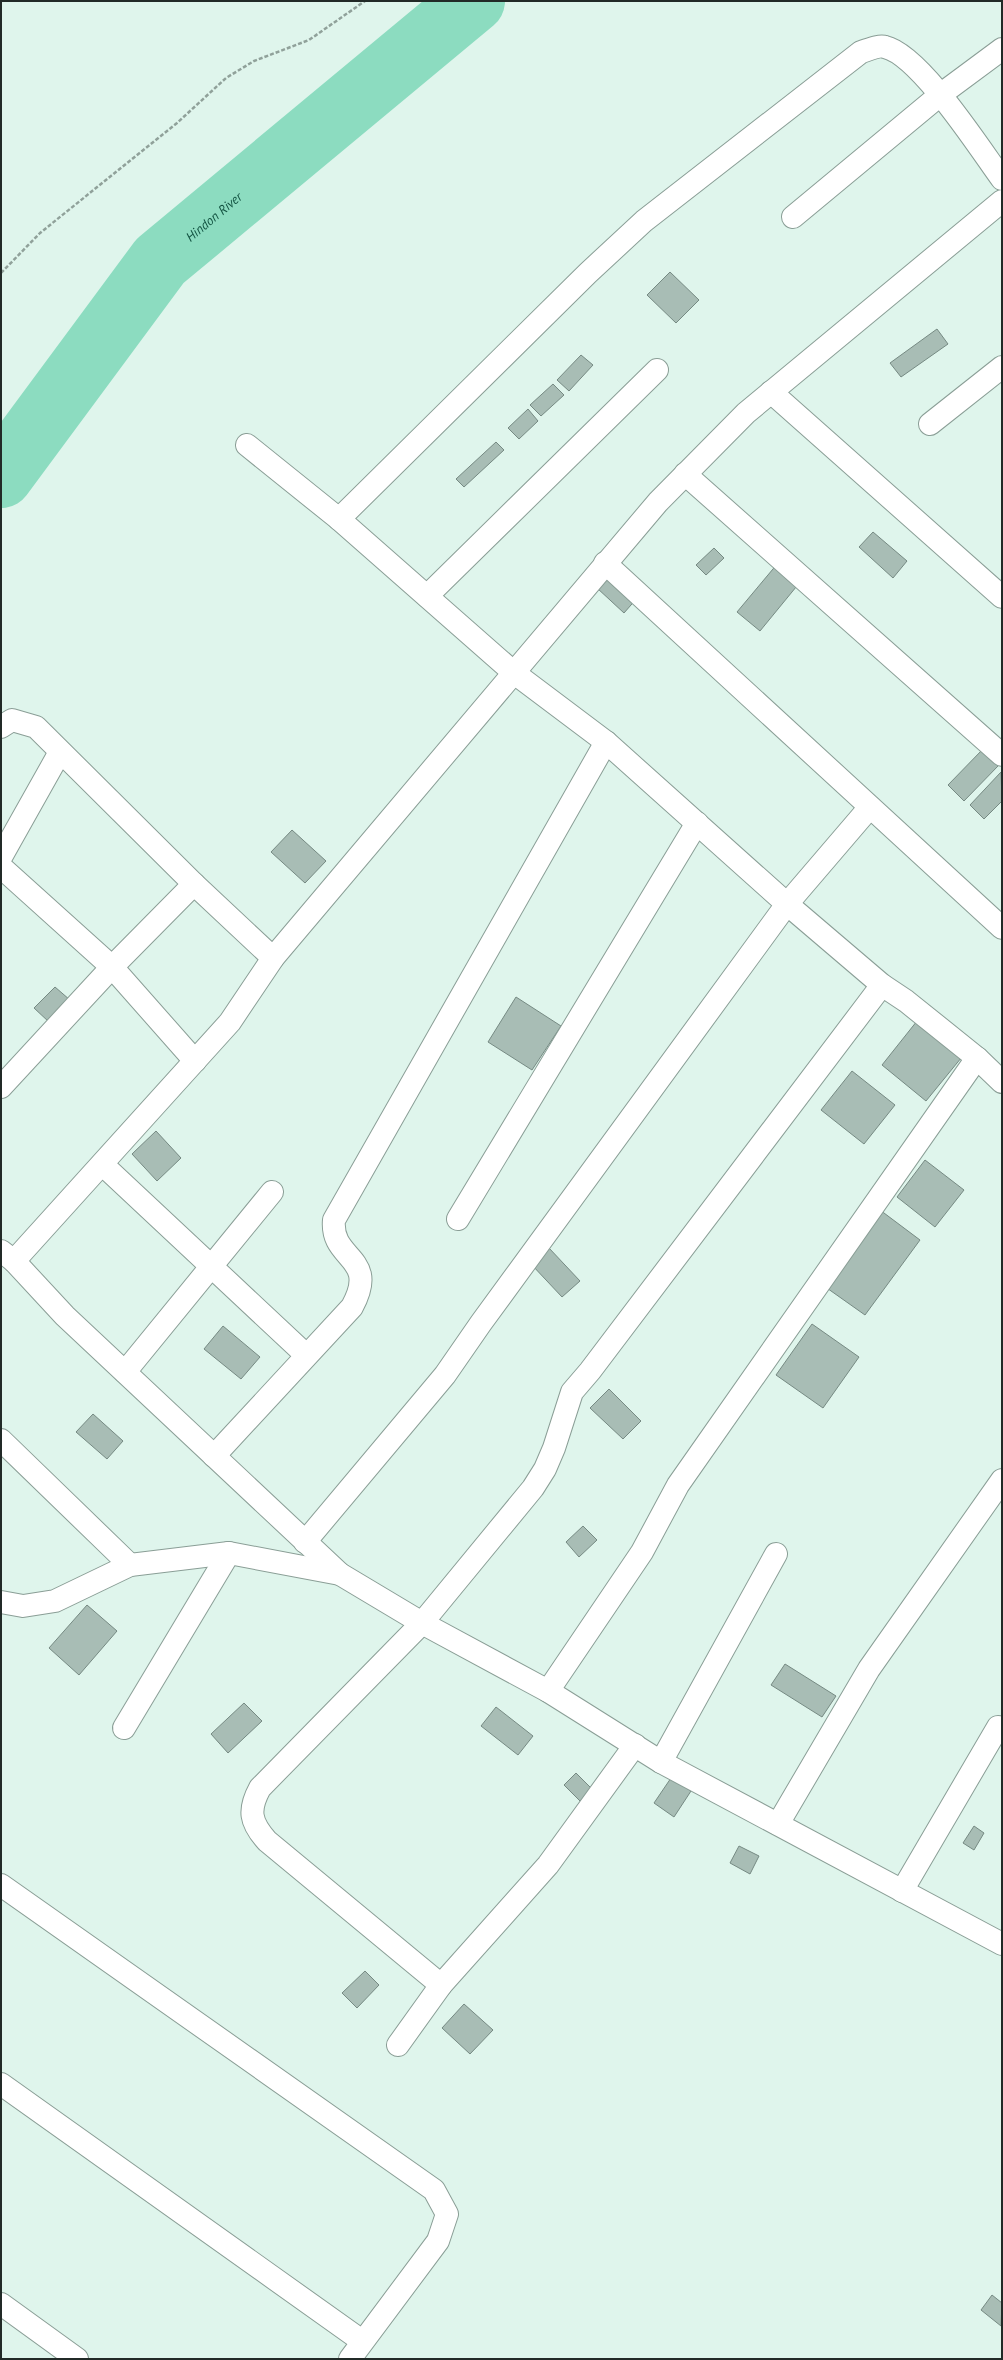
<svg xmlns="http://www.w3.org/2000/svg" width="1003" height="2360" viewBox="0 0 1003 2360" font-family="'PT Sans',sans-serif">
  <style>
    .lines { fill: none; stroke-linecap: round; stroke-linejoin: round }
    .river { stroke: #8cdcc0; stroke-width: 64 }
    .building { fill: #a8bdb5; stroke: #768a83 }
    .street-casing { stroke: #8a9e96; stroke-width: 24 }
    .path { stroke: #90a19a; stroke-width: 2.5; stroke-dasharray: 4 2; stroke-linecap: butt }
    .street { stroke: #fff; stroke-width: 22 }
    .labels { text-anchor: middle; stroke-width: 3; stroke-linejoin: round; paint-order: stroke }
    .water-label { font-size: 13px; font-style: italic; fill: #135442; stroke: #dff5ec }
  </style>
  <rect width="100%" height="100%" fill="#dff5ec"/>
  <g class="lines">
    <path class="river" id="s1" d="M1,476L160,261L473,1"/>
  </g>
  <g class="building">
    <polygon points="670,272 699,300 676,323 647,295"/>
    <polygon points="937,329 948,344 901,377 890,363"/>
    <polygon points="581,355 593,365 569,391 557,380"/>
    <polygon points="553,384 564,395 541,416 530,405"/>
    <polygon points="528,409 538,421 519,439 508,428"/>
    <polygon points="496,442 504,450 464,487 456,479"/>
    <polygon points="873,532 907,561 893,578 859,547"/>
    <polygon points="714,548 724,558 706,575 696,565"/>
    <polygon points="778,563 801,581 760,631 737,612"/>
    <polygon points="611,573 638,597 624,613 597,588"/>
    <polygon points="983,749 999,765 964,801 948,785"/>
    <polygon points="1001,772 1002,801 984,819 970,805"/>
    <polygon points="292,830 326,861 305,883 271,852"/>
    <polygon points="55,987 70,1000 49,1022 34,1008"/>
    <polygon points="516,997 561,1026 532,1070 488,1042"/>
    <polygon points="921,1016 966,1052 926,1101 882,1065"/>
    <polygon points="852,1071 895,1105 864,1144 821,1110"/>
    <polygon points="156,1131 181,1158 157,1181 132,1154"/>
    <polygon points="925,1160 964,1190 935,1227 897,1197"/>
    <polygon points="880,1210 920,1240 865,1315 824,1286"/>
    <polygon points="549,1248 580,1281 562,1297 531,1264"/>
    <polygon points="812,1324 859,1357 823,1408 776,1375"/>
    <polygon points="223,1326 260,1357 241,1379 204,1349"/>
    <polygon points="609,1389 641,1421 623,1439 590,1408"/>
    <polygon points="93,1414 123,1441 107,1459 76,1432"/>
    <polygon points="583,1526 597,1540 579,1557 566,1542"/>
    <polygon points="87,1605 117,1631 79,1675 49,1648"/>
    <polygon points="785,1664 836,1696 822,1717 771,1685"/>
    <polygon points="244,1703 262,1721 228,1753 211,1734"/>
    <polygon points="496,1707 533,1736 518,1755 481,1726"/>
    <polygon points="576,1773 592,1789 580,1801 564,1785"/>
    <polygon points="671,1778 691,1791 674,1817 654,1803"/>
    <polygon points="974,1826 984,1833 974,1850 963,1843"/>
    <polygon points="739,1846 759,1856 750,1874 730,1863"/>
    <polygon points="365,1971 379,1985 357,2008 342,1993"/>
    <polygon points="464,2004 493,2030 470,2054 442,2028"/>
    <polygon points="992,2295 1002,2303 1001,2326 981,2310"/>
  </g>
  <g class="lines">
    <g class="street-casing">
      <g id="street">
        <polyline points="793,217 940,95 1002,49"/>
        <polyline points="771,392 1002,597"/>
        <polyline points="930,424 1002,367"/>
        <polyline points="247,445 339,519 513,672 606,742 787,904 882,985 906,1001 977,1058 1002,1082"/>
        <polyline points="685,474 1002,755"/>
        <path d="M339,519L588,273L644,221L861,52C868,50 879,45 885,47C920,55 980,149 1002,179"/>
        <polyline points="605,563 1002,928"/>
        <polyline points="427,596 657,370"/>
        <polyline points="1,727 12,720 36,727 194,884 273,958"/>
        <polyline points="1,857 60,752"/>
        <polyline points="1,867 112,967 195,1061"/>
        <polyline points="1,1087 112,967 194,884"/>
        <polyline points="103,1165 306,1355"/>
        <polyline points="458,1219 697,823"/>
        <polyline points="1,1251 14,1261 65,1316 340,1574 422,1623 548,1691 661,1762 1002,1944"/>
        <polyline points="14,1261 230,1022 273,958 658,502 746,413 1002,201"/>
        <polyline points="125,1372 272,1192"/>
        <polyline points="1,1440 130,1565"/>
        <path d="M214,1456L352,1307C380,1256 330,1261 334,1220L606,742"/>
        <polyline points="305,1542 445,1375 481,1323 787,904 870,807"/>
        <polyline points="1,1602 23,1606 55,1601 130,1565 229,1553 340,1574"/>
        <polyline points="548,1691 642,1552 678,1485 977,1058"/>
        <polyline points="124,1728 229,1553"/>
        <polyline points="661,1762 776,1554"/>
        <polyline points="778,1824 869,1669 1002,1480"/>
        <polyline points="1,1885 434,2190 447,2214 438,2241 350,2359"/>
        <polyline points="902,1891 998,1727"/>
        <path d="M441,1985L267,1841C250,1822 248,1810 260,1788L422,1623L533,1488L545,1469L554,1448L572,1392L590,1371L882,985"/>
        <polyline points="398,2045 441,1985 548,1865 635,1745"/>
        <polyline points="1,2084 362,2341"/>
        <polyline points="1,2304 77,2359"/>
      </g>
    </g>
    <polyline class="path" points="1,273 40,233 177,123 226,78 254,61 309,40 365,1"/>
    <use href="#street" class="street"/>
  </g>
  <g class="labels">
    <g class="water-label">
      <text dy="5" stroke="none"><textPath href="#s1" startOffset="337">Hindon River</textPath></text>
    </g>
  </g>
  <rect width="1003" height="2360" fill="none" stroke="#212a27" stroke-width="4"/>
</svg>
